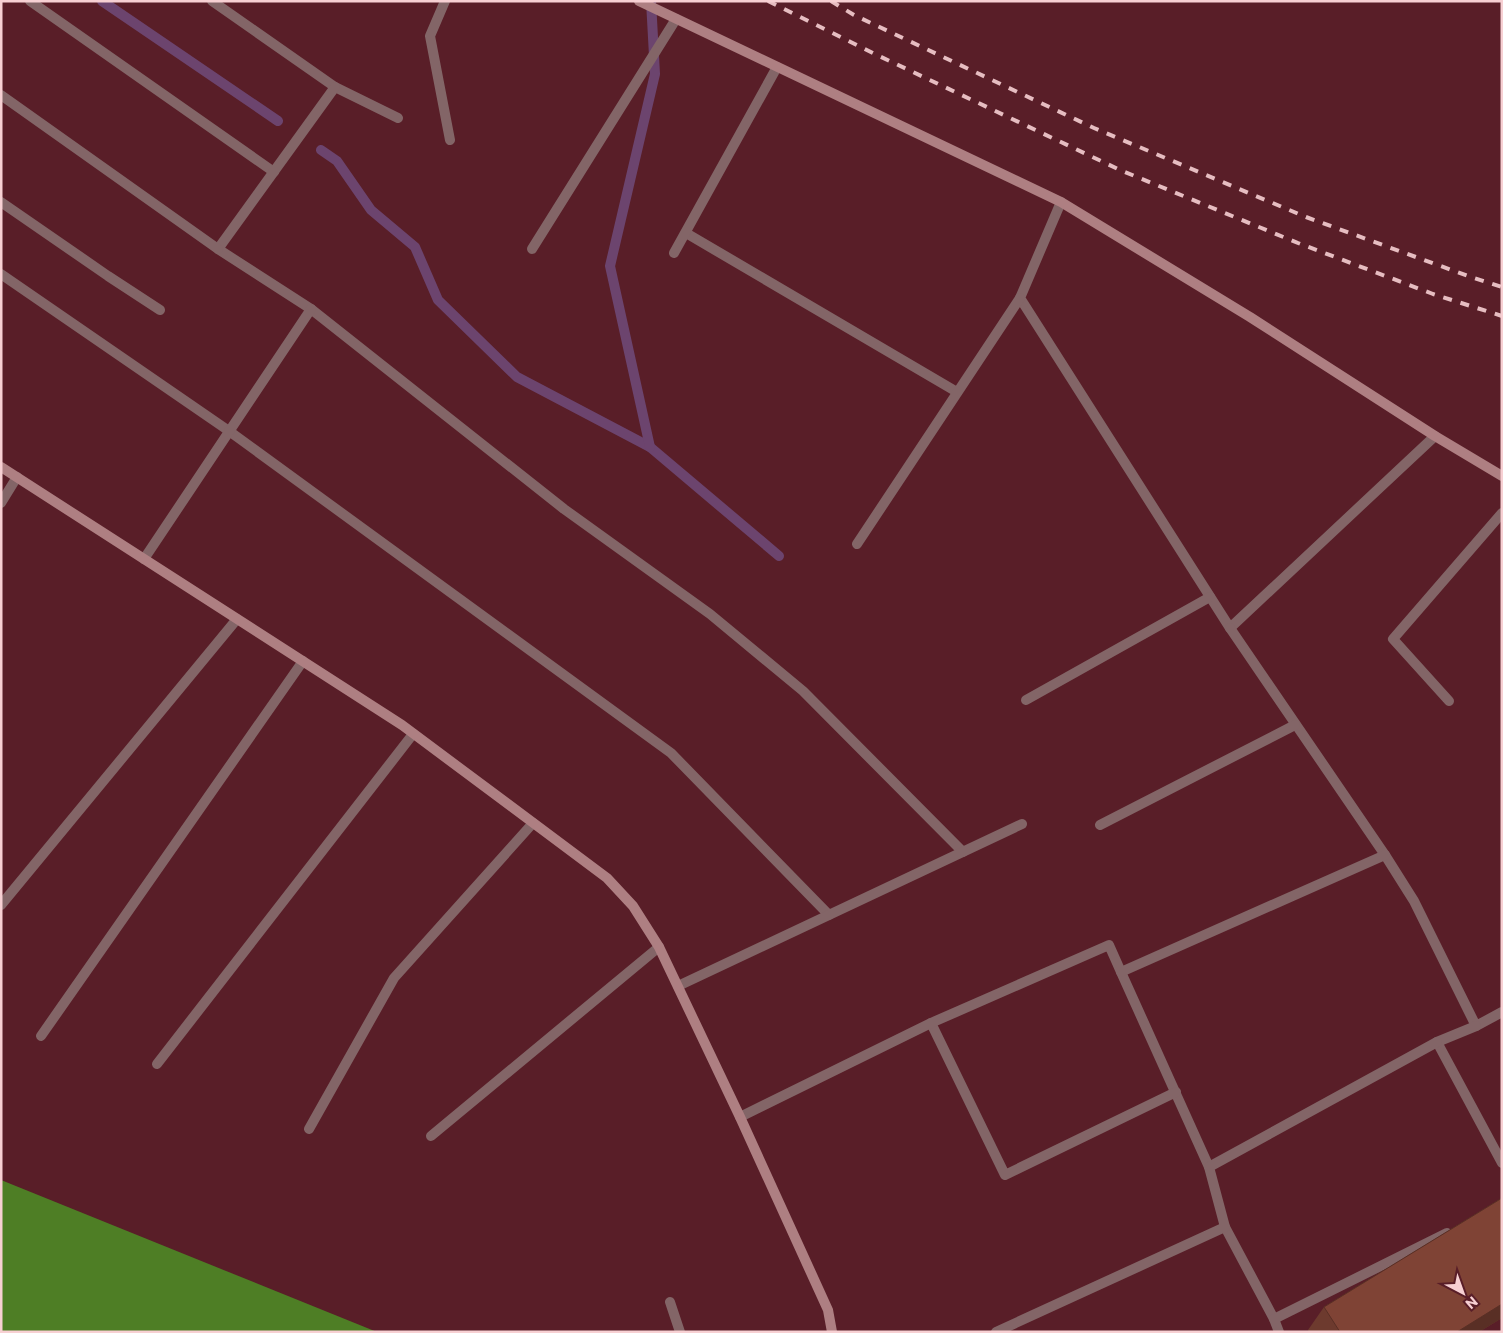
<svg xmlns="http://www.w3.org/2000/svg" width="1503" height="1333" viewBox="0 0 1503 1333" font-family="Commissioner,sans-serif">
  <style>
    .forest { fill: #4e7e25 }
    .lines { fill: none; stroke-linecap: round; stroke-linejoin: round }
    .stream { stroke: #6c446e; stroke-width: 10 }
    .street { stroke: #836567; stroke-width: 10 }
    .secondary { stroke: #ae7f82; stroke-width: 10 }
    .rail { stroke: #e6bdc1; stroke-width: 4; stroke-dasharray: 9 9; stroke-linecap: butt }
    .wall { fill: #6d3a2e }
    .shaded-wall { fill: #592f25 }
    .building { fill: #7f4335; stroke: #592f25 }
  </style>
  <rect width="100%" height="100%" fill="#591e28"/>
  <polygon class="forest" points="1,1180 377,1332 1,1332"/>
  <g class="lines">
    <g class="stream">
      <polyline points="102,1 278,121"/>
      <polyline points="321,150 337,161 371,210 415,247 438,300 517,377 650,447 779,556"/>
      <polyline points="650,447 610,266 655,74 651,1"/>
    </g>
    <g class="street">
      <polyline points="30,1 274,172"/>
      <polyline points="212,1 335,87 398,118"/>
      <polyline points="445,1 430,36 450,140"/>
      <polyline points="335,87 218,249 311,309 564,509 710,614 803,691 963,852"/>
      <polyline points="1,95 218,249"/>
      <polyline points="1,202 108,276 160,310"/>
      <polyline points="1061,202 1020,298 1230,628 1435,436"/>
      <polyline points="686,233 957,392"/>
      <polyline points="532,249 676,19"/>
      <polyline points="674,253 777,67"/>
      <polyline points="1,274 229,431 671,753 829,915"/>
      <polyline points="1,503 17,477"/>
      <polyline points="857,544 1020,298"/>
      <polyline points="144,559 311,309"/>
      <polyline points="1230,628 1385,855 1414,901 1476,1026 1502,1012"/>
      <polyline points="1026,700 1210,597"/>
      <polyline points="1449,701 1393,639 1502,513"/>
      <polyline points="1100,825 1295,725"/>
      <polyline points="1,905 237,619"/>
      <polyline points="1121,972 1209,1167"/>
      <polyline points="678,986 1022,824"/>
      <polyline points="931,1023 1005,1175 1176,1092"/>
      <polyline points="1476,1026 1437,1042 1502,1163"/>
      <polyline points="41,1036 303,661"/>
      <polyline points="157,1064 413,734"/>
      <polyline points="740,1117 931,1023 1109,945 1121,972 1385,855"/>
      <polyline points="309,1129 394,978 533,823"/>
      <polyline points="431,1136 659,947"/>
      <polyline points="1225,1227 1274,1319"/>
      <polyline points="670,1302 680,1332"/>
      <polyline points="996,1332 1225,1227 1209,1167 1437,1042"/>
      <polyline points="1279,1332 1274,1319 1447,1233"/>
    </g>
    <g class="secondary">
      <polyline points="639,1 1061,202 1250,317 1435,436 1502,476"/>
      <polyline points="1,467 402,725 607,878 633,906 659,947 740,1117 828,1310 832,1332"/>
    </g>
    <g class="rail">
      <polyline points="768,1 877,55 1120,170 1298,243 1433,294 1502,316"/>
      <polyline points="831,1 854,15 1094,128 1306,217 1468,276 1502,287"/>
    </g>
  </g>
  <polygon class="wall" points="1502,1198 1502,1318 1479,1332 1309,1332 1308,1330 1324,1307"/>
  <polygon class="shaded-wall" points="1502,1304 1502,1318 1479,1332 1457,1332"/>
  <polygon class="building" points="1502,1198 1502,1304 1457,1332 1340,1332 1324,1307"/>
  <rect width="1503" height="1333" fill="none" stroke="#f7d0d3" stroke-width="5"/>
  <g transform="translate(1463 1293) rotate(139)" stroke="#591e28" stroke-width="4" paint-order="stroke">
  <path d="M0-4L9 19L0 12L-9 19Z" fill="#f7d0d3"/>
  <text y="-8" font-size="14" font-weight="bold" text-anchor="middle" fill="#f7d0d3">N</text>
  </g>
</svg>
